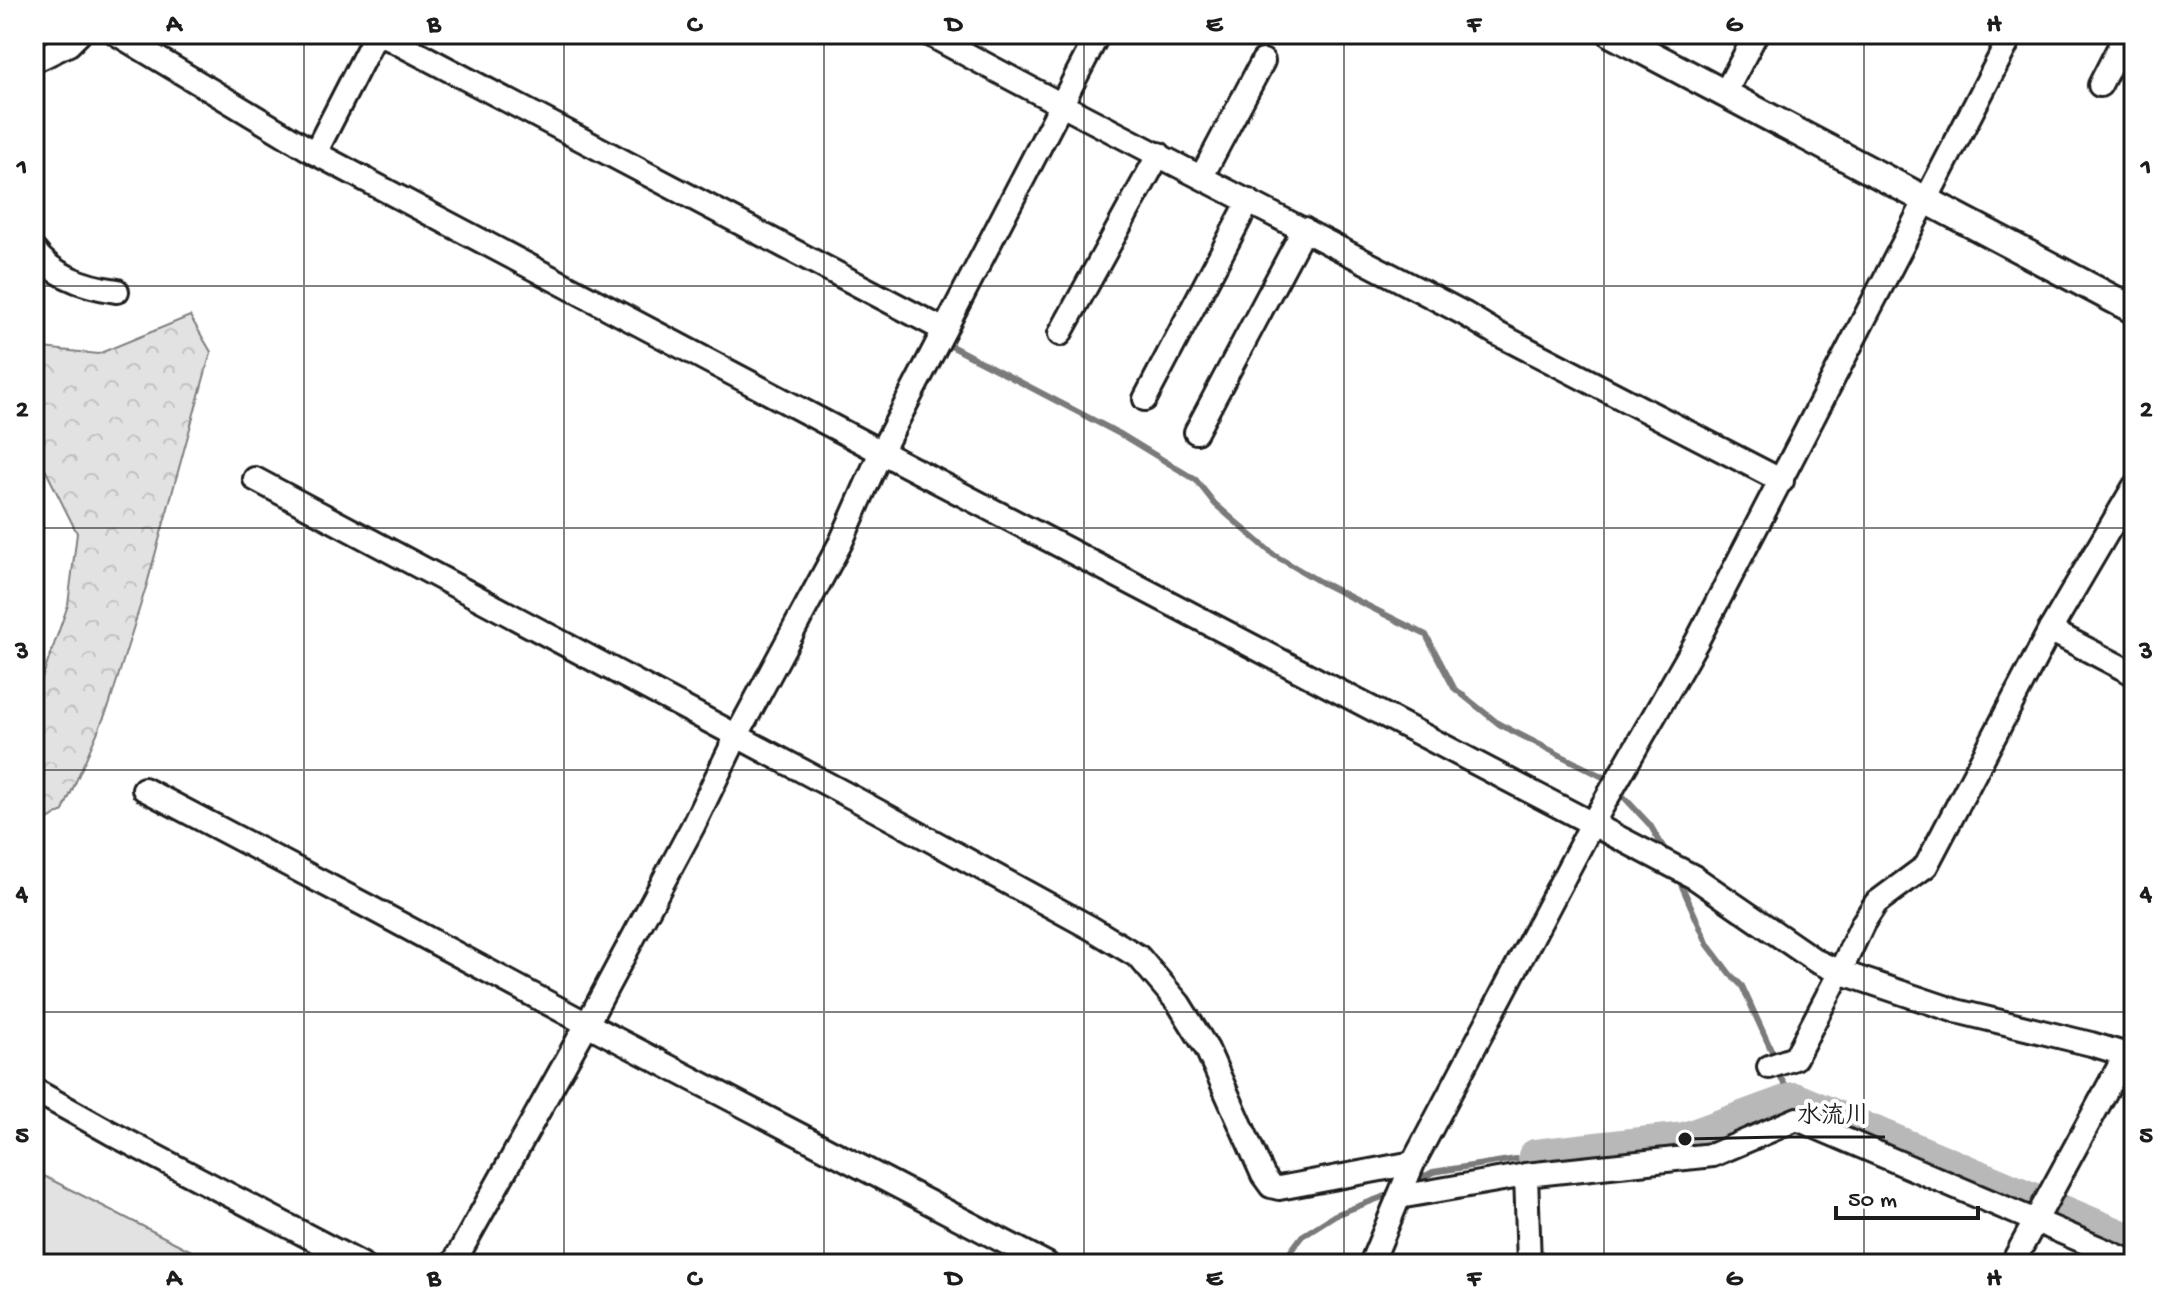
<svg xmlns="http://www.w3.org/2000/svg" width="2168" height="1298" viewBox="0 0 2168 1298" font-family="'Gochi Hand','Klee One',sans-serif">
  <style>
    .forest { fill: url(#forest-crowns); stroke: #7f7f7f; stroke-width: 2 }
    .pitch { fill: #e2e2e2; stroke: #7f7f7f; stroke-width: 2 }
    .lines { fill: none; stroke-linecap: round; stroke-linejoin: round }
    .stream { stroke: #7a7a7a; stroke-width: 6 }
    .river { stroke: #b8b8b8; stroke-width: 34 }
    .minor-casing { stroke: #1c1c1c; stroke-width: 28 }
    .tertiary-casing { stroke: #1c1c1c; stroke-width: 32 }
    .minor { stroke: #fff; stroke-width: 22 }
    .tertiary { stroke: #fff; stroke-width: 26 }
    .grid { fill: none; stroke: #1c1c1c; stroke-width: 2; stroke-opacity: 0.55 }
    .leader { fill: none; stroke: #1c1c1c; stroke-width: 3 }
    .callout-dot { fill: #1c1c1c; stroke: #fff; stroke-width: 3 }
    .callout-label { font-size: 24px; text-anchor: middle; font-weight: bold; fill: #1c1c1c; stroke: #fff; stroke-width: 8; stroke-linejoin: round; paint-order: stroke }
    .neatline { fill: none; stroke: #1c1c1c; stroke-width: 3 }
    .grid-label { font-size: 26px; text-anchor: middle; font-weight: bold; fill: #1c1c1c }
  </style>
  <defs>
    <pattern id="forest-crowns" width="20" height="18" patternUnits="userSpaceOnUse" patternTransform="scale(2)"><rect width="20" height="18" fill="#e2e2e2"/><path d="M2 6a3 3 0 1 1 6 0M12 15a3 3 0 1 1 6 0" fill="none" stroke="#c1c1c1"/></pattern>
  </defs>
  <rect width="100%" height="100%" fill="#fff"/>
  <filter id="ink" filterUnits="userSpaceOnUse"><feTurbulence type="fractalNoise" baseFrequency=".0125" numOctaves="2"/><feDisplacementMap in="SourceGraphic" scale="16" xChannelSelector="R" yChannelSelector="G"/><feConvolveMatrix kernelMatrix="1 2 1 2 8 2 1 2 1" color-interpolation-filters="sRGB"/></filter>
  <g filter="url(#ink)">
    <polygon class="forest" points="190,316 211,352 147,584 109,706 63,811 34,828 34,701 68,605 77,533 39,457 34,455 34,347 98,354"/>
    <polygon class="pitch" points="34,1171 217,1264 34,1264"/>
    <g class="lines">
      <g class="stream">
        <polyline points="949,345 1122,435 1196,480 1215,504 1274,555 1322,583 1426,635 1454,688 1499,724 1605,778"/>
        <polyline points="1622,795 1650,825 1668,855"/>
        <polyline points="1677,875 1708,945 1730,974 1742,986 1774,1056 1780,1077 1794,1099"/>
        <polyline points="1414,1182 1433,1172 1535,1156"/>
        <polyline points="1281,1264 1302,1236 1335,1215 1393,1193"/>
      </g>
      <polyline class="river" points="1535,1156 1685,1139 1794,1099 2134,1242"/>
      <g class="minor-casing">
        <g id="minor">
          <polyline points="117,34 315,153 881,452 1694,877 1816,961 1840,972 1956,1011 2091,1044 2134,1057"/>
          <polyline points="381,34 944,330"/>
          <path d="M929,34C1106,131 1287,220 1465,314L1496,333L1782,481"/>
          <polyline points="34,61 69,44 79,34"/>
          <polyline points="2100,85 2126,34"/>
          <polyline points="1725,93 1756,34"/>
          <polyline points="315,153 376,34"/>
          <polyline points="1202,176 1263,61"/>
          <path d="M34,250C53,276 87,287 117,291"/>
          <polyline points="1060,334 1159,154"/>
          <polyline points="1145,399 1249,201"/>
          <polyline points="1196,432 1304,229"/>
          <polyline points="255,479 861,802 1091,928 1139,957 1179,1004 1207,1049 1263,1175 1271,1186 1279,1188 1413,1163"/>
          <polyline points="2050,630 2134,674"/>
          <polyline points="144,789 367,906 587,1024 1047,1264"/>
          <polyline points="1769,1067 1795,1058 1840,972 1863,923 1876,903 1926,866 2050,630 2134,487"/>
          <polyline points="34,1090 111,1133 361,1264"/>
          <polyline points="1526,1175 1529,1264"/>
          <polyline points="1399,1197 1526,1175 1713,1155 1797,1119 2134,1263"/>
          <polyline points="453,1264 587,1024 693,826 737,735 841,542 881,452 1098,34"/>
          <polyline points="1371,1264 1413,1163 1592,824 1697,641 2012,34"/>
          <polyline points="2012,1264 2126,1054"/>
        </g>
      </g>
      <g class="tertiary-casing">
        <polyline id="tertiary" points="1612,34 2134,310"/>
      </g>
      <use href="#minor" class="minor"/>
      <use href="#tertiary" class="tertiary"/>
    </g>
  </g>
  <path class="grid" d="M304,34V1264M564,34V1264M824,34V1264M1084,34V1264M1344,34V1264M1604,34V1264M1864,34V1264M34,286H2134M34,528H2134M34,770H2134M34,1012H2134"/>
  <path class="leader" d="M1685 1139L1781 1137H1885"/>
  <circle class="callout-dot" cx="1685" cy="1139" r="8"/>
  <g class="callout-label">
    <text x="1833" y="1122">水流川</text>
  </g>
  <rect width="2168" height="1298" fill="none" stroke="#fff" stroke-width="88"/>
  <path d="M1836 1206v12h142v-12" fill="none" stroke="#1c1c1c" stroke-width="4"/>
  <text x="1848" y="1206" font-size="24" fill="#1c1c1c" stroke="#ffffff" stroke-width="6" paint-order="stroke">50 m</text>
  <rect x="44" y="44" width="2080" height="1210" class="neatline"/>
  <g class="grid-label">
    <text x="174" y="31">A</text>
    <text x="434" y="31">B</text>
    <text x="694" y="31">C</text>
    <text x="954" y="31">D</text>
    <text x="1214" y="31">E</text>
    <text x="1474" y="31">F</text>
    <text x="1734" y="31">G</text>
    <text x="1994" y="31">H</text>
    <text x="22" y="174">1</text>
    <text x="2146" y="174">1</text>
    <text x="22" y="416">2</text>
    <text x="2146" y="416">2</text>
    <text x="22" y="658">3</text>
    <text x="2146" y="658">3</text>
    <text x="22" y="900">4</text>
    <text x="2146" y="900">4</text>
    <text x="22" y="1142">5</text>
    <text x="2146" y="1142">5</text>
    <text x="174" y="1285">A</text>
    <text x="434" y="1285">B</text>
    <text x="694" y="1285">C</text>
    <text x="954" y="1285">D</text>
    <text x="1214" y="1285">E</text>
    <text x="1474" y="1285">F</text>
    <text x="1734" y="1285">G</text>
    <text x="1994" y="1285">H</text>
  </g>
</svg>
